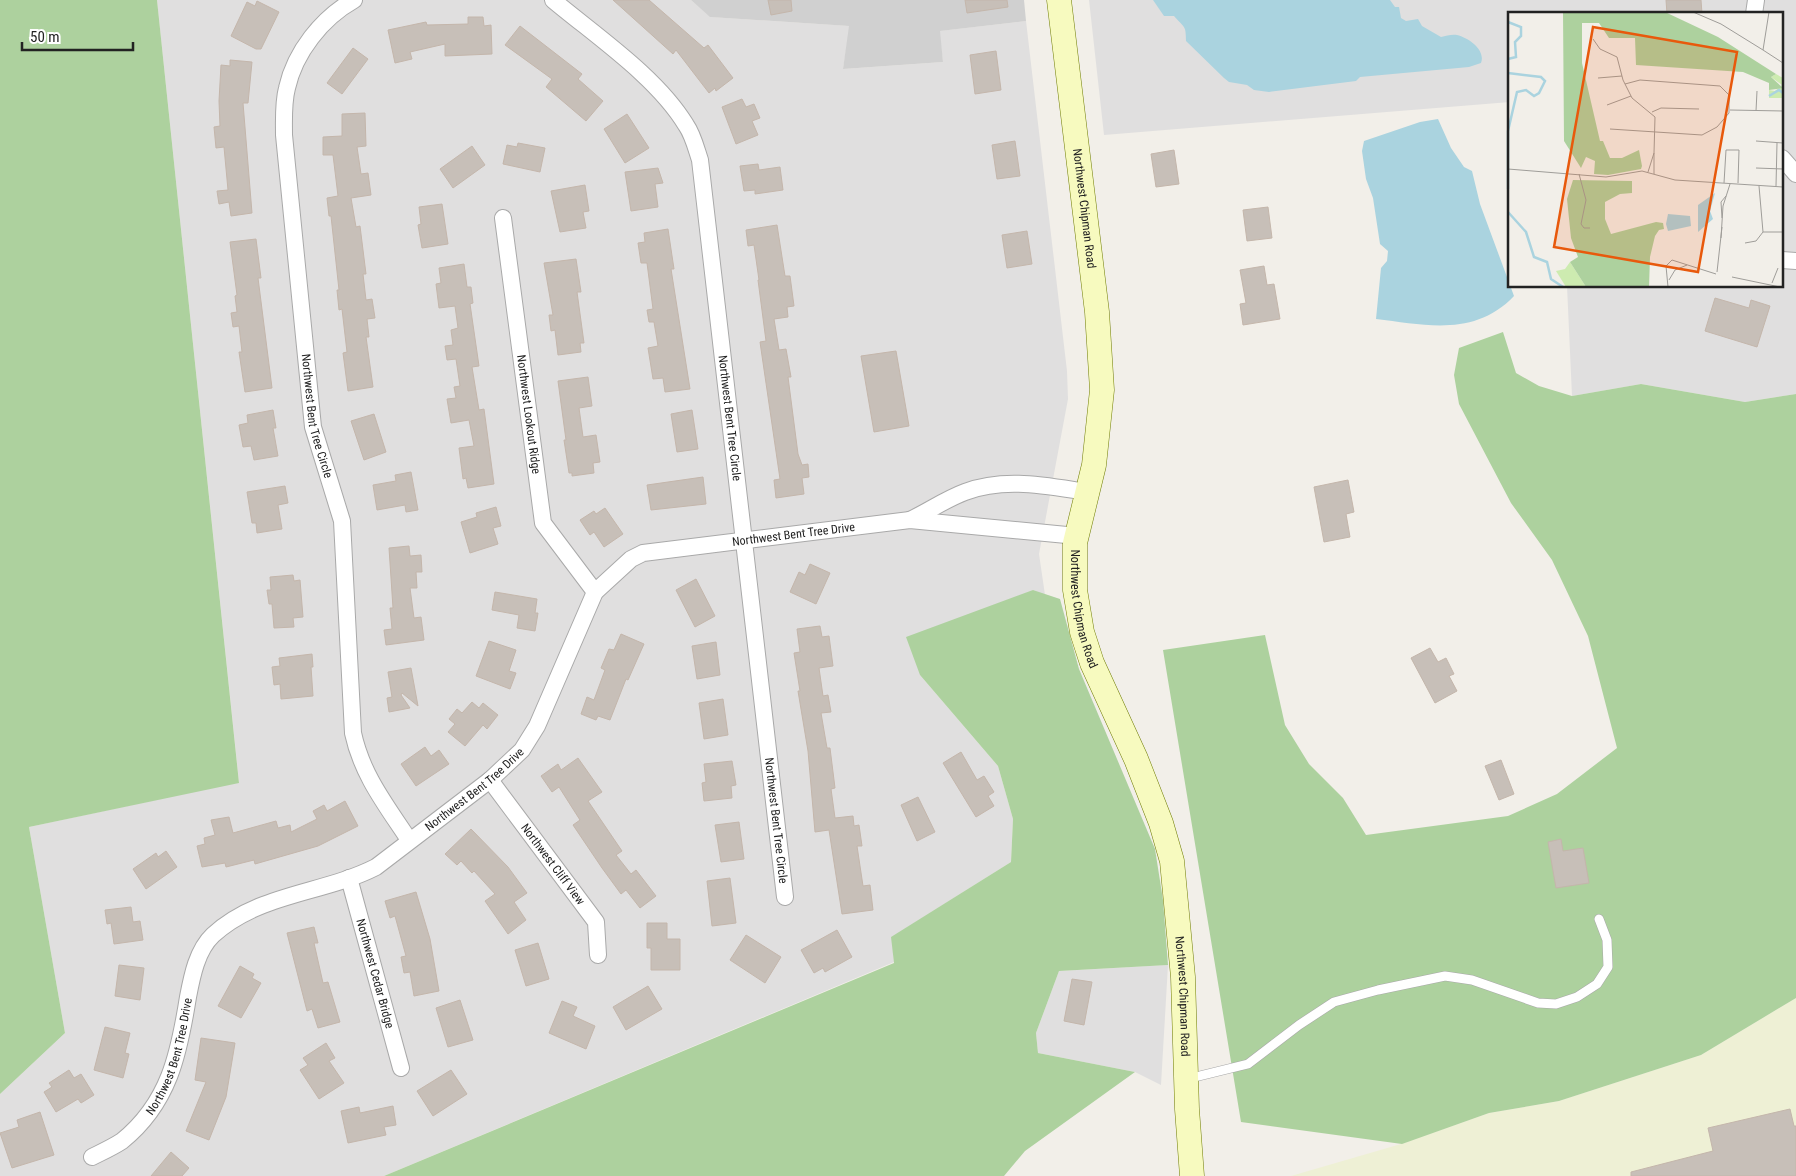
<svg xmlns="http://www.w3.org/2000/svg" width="1796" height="1176" viewBox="0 0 1796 1176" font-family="'Roboto Condensed',sans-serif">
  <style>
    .residential { fill: #e0dfdf }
    .religious { fill: #d0d0d0 }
    .farmland { fill: #eef0d5 }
    .forest { fill: #add19e }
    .water { fill: #aad3df }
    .building { fill: #c7bfb8; stroke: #c4b6ab }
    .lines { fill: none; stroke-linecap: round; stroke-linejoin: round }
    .service-casing { stroke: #a9a9a9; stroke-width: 10 }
    .minor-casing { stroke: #a9a9a9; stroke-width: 18 }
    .secondary-casing { stroke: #707d05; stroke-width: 25 }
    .service { stroke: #fff; stroke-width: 9 }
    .minor { stroke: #fff; stroke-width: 16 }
    .secondary { stroke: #f7fabf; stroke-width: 24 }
    .labels { text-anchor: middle; stroke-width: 5; stroke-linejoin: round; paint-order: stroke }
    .street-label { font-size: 12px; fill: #222; stroke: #fff }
    .inset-river { fill: none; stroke: #aad3df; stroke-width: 2.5 }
    .inset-road { fill: none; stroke: #9f9d99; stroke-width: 1 }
    .view { fill: #e8590c; fill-opacity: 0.15; stroke: #e8590c; stroke-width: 2.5 }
    .inset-edge { fill: none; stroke: #222; stroke-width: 2.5 }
  </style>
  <rect width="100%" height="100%" fill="#f2efe9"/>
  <g class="residential">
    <polygon points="157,0 691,0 711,17 850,26 843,69 943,62 939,31 1026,21 1067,371 1068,399 1039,554 1045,595 1033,590 920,675 998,766 1013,819 1011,862 892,937 894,962 384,1176 0,1176 0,1094 65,1033 29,827 239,782"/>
    <polygon points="1089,0 1796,0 1796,394 1745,402 1641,384 1572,396 1567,286 1782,286 1782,14 1510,14 1510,102 1104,135"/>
    <polygon points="1168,965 1161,1085 1135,1072 1038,1053 1036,1033 1059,971"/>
  </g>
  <polygon class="religious" points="691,0 1024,0 1026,21 940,31 943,62 843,69 849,26 710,17"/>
  <polygon class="farmland" points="1796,998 1796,1176 1291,1176 1401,1144 1489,1113 1559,1101 1701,1055"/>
  <g class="forest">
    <polygon points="0,0 157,0 239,783 29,827 65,1033 0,1094"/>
    <polygon points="1503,332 1516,373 1539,386 1572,396 1641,384 1745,402 1796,394 1796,998 1701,1055 1559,1101 1489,1113 1402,1144 1241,1122 1163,650 1265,635 1285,725 1309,764 1343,798 1366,835 1508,816 1557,794 1617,748 1588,636 1552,560 1511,503 1459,404 1454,375 1459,348"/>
    <polygon points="1033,590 1060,599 1079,669 1155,849 1163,900 1168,965 1059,971 1036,1033 1038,1053 1135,1072 1025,1151 1004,1176 384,1176 894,963 891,937 1011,862 1013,819 998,766 920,675 906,637"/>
  </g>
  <g class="water">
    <path d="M1153,0H1390L1395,7H1399L1401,18L1406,21L1418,19L1422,26L1441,37C1446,36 1452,34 1457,35C1469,38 1486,50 1481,63L1469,67L1360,77L1356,81L1269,92L1254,90L1247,85L1229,82L1224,78L1186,41C1186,24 1184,28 1174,16H1164Z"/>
    <path d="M1438,119L1451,148L1464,167L1472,171L1480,204L1514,296C1475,337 1426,325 1376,319L1381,268L1387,261L1388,251L1380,244L1373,198L1366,179L1362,151L1364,141L1420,122Z"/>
  </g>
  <g class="building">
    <polygon points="613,0 649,0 704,48 708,45 733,78 716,91 715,88 709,93 676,50 673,54"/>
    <polygon points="768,0 791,0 792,11 771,15"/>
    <polygon points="965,0 1007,0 1008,7 967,13"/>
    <polygon points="1666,0 1701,0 1702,14 1667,14"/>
    <polygon points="257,1 279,12 261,49 256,49 231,36 247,2 255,6"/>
    <polygon points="468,17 483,17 484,26 491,25 492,54 445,56 445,44 410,52 412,59 395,63 388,30 426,22 427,25 468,24"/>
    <polygon points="520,26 582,74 578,79 603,101 586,121 546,87 552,79 505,45"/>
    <polygon points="353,48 368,59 342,94 327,83"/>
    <polygon points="996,51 1001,90 975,94 970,55"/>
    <polygon points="230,60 252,62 248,103 243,103 252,213 231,216 229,202 219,204 217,191 228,190 224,147 216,148 214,127 220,126 219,101 221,65 230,66"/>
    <polygon points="742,99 746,107 754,104 760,118 752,121 758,135 736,144 722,107"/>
    <polygon points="365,113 366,146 357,147 361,174 368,173 371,195 351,198 356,227 360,226 366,274 363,274 366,300 372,299 375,318 367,319 369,337 366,337 373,387 348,391 343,353 347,352 342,309 339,310 337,290 339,290 331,216 329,216 327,198 338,196 333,155 323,155 323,137 342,136 342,114"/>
    <polygon points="627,114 649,148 625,163 604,129"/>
    <polygon points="1015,141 1020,176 997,179 992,145"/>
    <polygon points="518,143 545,148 540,172 503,164 507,145 517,147"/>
    <polygon points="472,146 485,165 453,188 440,169"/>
    <polygon points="1174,150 1179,184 1156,187 1151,154"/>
    <polygon points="758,164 759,170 780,167 783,190 755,194 755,190 744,191 740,166"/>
    <polygon points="658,168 663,183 655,184 658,207 631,211 625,172"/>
    <polygon points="585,185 589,211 583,212 586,228 560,232 551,191"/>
    <polygon points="442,204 448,244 422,248 418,225 421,224 419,207"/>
    <polygon points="1268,207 1272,238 1247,241 1243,210"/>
    <polygon points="777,225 785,276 790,276 794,306 787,307 788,317 774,319 779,350 786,349 791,377 788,377 798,454 802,465 808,464 809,477 802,478 804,494 776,498 774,480 780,479 760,342 766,341 758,280 759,280 754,245 748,246 746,230"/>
    <polygon points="668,229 674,269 671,269 690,389 665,392 663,378 653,379 648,348 658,346 654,322 649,322 647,310 653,309 647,263 641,263 638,243 645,242 644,233"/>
    <polygon points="1027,231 1032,264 1007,268 1002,235"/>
    <polygon points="256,239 261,278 258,278 272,388 245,392 239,352 242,352 239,326 233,327 231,313 237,312 235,296 237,295 230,242"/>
    <polygon points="576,259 581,292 577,292 584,343 580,343 581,352 558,355 555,330 551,331 549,315 553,315 544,263"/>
    <polygon points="464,264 467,287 471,287 473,303 470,304 479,366 472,367 479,410 484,409 494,484 468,488 466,478 463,479 459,448 474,446 469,420 451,423 447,399 456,398 454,387 460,386 456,359 447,360 445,346 453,345 451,330 458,328 455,306 439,308 436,284 441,283 439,268"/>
    <polygon points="1264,266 1267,285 1274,284 1280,319 1243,325 1240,304 1246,303 1240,270"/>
    <polygon points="1715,298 1749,308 1751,300 1770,306 1757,347 1705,331"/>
    <polygon points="896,351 909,426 874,432 861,356"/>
    <polygon points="588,377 592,406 579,408 583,437 596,435 600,462 593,463 594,473 572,476 572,473 569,473 564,440 566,440 558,381"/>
    <polygon points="273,410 276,428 273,428 278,456 254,460 251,446 243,447 239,425 248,423 247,415"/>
    <polygon points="692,410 698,449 677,452 671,414"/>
    <polygon points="374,414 386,452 364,460 351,421"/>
    <polygon points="411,472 418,510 406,512 405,505 377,510 373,485 396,481 395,475"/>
    <polygon points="703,477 706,504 651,510 647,485"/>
    <polygon points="1348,480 1354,512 1346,514 1350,537 1324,542 1314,487"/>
    <polygon points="285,486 288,503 278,505 282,529 257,533 256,523 252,523 247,492"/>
    <polygon points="496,507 501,526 493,528 498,544 470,553 461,522 477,517 476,513"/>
    <polygon points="605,508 623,534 604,547 594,532 590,535 580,520 594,511 596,514"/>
    <polygon points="409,546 410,556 421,555 422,572 416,572 417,588 410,588 414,618 421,617 424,640 386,645 384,630 392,629 390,608 393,608 389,548"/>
    <polygon points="810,564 830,573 816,604 790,592 799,572 805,575"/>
    <polygon points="293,575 294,581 300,580 303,617 293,618 294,627 274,628 272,604 269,604 267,590 271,590 270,577"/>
    <polygon points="696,579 715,616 695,627 676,590"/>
    <polygon points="495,592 537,599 535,613 538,613 535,631 517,628 519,615 492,610"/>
    <polygon points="820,626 822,637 829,636 833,666 819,668 823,696 828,695 831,712 821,713 827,748 830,748 835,788 831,789 835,818 853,816 854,826 859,825 862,846 857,846 863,886 870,885 873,910 842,914 829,830 815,832 808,751 798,691 800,691 794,653 800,652 797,629"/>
    <polygon points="621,634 644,644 628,680 626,679 610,720 598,716 596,720 581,714 587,697 594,700 605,670 601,668 609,649 614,650"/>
    <polygon points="489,641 516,650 509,671 516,673 510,689 476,676"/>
    <polygon points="716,642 720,675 697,679 692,646"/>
    <polygon points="1430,648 1438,662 1446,658 1454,674 1449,676 1457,691 1435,703 1411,658"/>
    <polygon points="312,654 313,667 311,667 313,696 281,699 280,684 274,685 272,667 280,666 279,658"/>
    <polygon points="411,668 418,706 402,693 401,695 410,708 389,712 387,698 392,697 388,672"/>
    <polygon points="723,699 728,735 704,739 699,703"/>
    <polygon points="472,702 479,708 483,703 498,715 487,729 483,725 465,746 448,732 455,724 449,719 457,709 462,713"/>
    <polygon points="425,747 431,756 439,750 449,764 416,786 401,764"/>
    <polygon points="961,752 977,780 984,776 994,792 988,796 994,806 976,817 943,763"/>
    <polygon points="578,758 602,792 588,801 622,851 616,855 631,874 636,870 656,896 640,908 626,890 621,894 602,868 573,825 580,820 559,787 552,792 541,776 558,764 561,770"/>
    <polygon points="1501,760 1514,794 1499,800 1485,766"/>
    <polygon points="732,761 736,785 731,786 732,798 704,801 702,783 706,782 704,764"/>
    <polygon points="918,797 935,832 917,841 901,805"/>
    <polygon points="345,801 358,826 318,846 255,864 254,860 226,867 225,863 202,867 197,846 205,844 204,838 215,835 211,820 229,817 233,833 276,821 278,828 290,825 291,832 317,819 313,811 324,805 327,811"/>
    <polygon points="739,822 744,859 721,862 715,825"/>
    <polygon points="471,829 508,867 527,893 514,902 526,920 508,934 485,901 495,894 474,871 472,873 461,861 457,865 445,854"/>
    <polygon points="1561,839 1563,851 1583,848 1589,883 1556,888 1548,842"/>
    <polygon points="166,851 177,867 146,889 133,869 156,853 158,857"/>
    <polygon points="730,878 736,923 712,926 707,881"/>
    <polygon points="416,892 430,939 439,991 414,996 410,972 404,973 401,957 406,956 395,916 390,918 385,901"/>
    <polygon points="131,907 133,922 140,921 143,940 114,944 111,923 107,924 105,910"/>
    <polygon points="647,923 667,923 667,939 680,939 680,970 651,970 651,948 647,948"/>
    <polygon points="314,927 318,943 314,943 323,983 328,982 340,1022 318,1028 312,1009 307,1011 287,933"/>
    <polygon points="837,930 852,957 825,972 823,968 814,973 801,950"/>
    <polygon points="746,935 781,957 765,983 730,960"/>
    <polygon points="538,943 549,979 526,986 515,950"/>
    <polygon points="119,965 144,968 140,1000 115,996"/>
    <polygon points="240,966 254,974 252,978 261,983 241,1018 218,1006"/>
    <polygon points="1072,979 1092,982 1084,1025 1064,1021"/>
    <polygon points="648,986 662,1009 626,1030 613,1007"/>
    <polygon points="460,1000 473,1040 448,1047 436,1008"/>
    <polygon points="562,1001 577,1007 573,1016 595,1026 586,1049 549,1033"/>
    <polygon points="105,1027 130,1033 125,1053 129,1054 123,1078 94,1070"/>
    <polygon points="201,1038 235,1043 226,1097 209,1140 186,1131 206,1082 195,1080"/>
    <polygon points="326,1043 335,1058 329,1061 344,1083 319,1099 300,1070 308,1065 303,1058"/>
    <polygon points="69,1070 74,1078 81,1074 94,1095 81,1103 78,1099 56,1112 44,1092 52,1087 49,1083"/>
    <polygon points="451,1070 467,1094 433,1116 417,1091"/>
    <polygon points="393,1106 396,1125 384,1127 386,1135 348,1143 341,1111 359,1107 360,1113"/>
    <polygon points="1790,1109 1794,1126 1796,1126 1796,1176 1631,1176 1631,1172 1713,1151 1708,1128"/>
    <polygon points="40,1112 54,1155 12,1168 0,1133 19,1127 17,1120"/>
    <polygon points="171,1152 189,1168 182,1176 151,1176"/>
  </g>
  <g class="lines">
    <g class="service-casing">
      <polyline id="service" points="1187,1079 1248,1064 1299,1025 1334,1002 1378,990 1445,976 1472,980 1538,1003 1556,1004 1577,997 1597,984 1608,967 1607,940 1599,919"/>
    </g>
    <g class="minor-casing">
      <g id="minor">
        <path id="s1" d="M354,0C322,18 295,52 287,88C283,103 284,120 284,135L313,427L342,521L353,733C362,775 386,805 409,840"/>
        <path id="s2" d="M553,0C596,36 657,77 686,125C693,135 696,148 700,160L785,897"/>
        <polyline points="1754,14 1756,0"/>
        <polyline points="1782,158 1796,174"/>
        <path id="s3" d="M503,218L543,523L595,592"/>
        <polyline points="1782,260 1796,261"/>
        <path d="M910,520C929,511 946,499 965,492C1005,477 1046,486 1087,492"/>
        <path id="s4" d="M490,780L596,922L598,955"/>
        <path id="s5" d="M349,878L401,1068"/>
        <path id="s6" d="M92,1157C102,1152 113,1147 122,1141C169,1103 179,1054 188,997C192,976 197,950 213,935C259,893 323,894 376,867L490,780L522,750L537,726L595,592L631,559L643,553L910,520L1077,536"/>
      </g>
    </g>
    <g class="secondary-casing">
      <g id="secondary">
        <path id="s7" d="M1059,0L1097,312L1102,390L1094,465L1075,543V590L1082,632L1092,663L1136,759L1161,823L1172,861L1183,977L1187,1109L1192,1176"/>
      </g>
    </g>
    <use href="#service" class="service"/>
    <use href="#minor" class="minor"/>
    <use href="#secondary" class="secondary"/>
  </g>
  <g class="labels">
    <g class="street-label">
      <text dy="4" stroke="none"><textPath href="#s7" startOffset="210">Northwest Chipman Road</textPath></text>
      <text dy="4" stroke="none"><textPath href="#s3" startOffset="198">Northwest Lookout Ridge</textPath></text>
      <text dy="4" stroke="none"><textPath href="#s1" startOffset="444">Northwest Bent Tree Circle</textPath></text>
      <text dy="4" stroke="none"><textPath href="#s2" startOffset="481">Northwest Bent Tree Circle</textPath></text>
      <text dy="4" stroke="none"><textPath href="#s6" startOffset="1018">Northwest Bent Tree Drive</textPath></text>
      <text dy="4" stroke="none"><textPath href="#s7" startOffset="615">Northwest Chipman Road</textPath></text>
      <text dy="4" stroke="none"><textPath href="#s6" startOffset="568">Northwest Bent Tree Drive</textPath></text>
      <text dy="4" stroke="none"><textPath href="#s2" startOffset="886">Northwest Bent Tree Circle</textPath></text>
      <text dy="4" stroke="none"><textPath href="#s4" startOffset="105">Northwest Cliff View</textPath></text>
      <text dy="4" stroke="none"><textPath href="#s5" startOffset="99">Northwest Cedar Bridge</textPath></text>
      <text dy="4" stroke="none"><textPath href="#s7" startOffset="1020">Northwest Chipman Road</textPath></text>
      <text dy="4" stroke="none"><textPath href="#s6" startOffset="134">Northwest Bent Tree Drive</textPath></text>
    </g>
  </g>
  <g transform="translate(1508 12)">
    <rect width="275" height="275" fill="#f2efe9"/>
    <path d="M268,62L275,66V86H261V78L267,79L274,73L263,65ZM62,250L78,275H58L48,259L57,257Z" fill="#cdebb0"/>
    <path d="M55,0H157L210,25L268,62L263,65L275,76L261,78V71L235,60L128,53L127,26H101L91,11H74V51L92,129H95L102,146H114L131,138L134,154L133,157L100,163L86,162L87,149L78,145L73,156L56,129ZM65,168L124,169V181L112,182L97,190V207L103,222L148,210L155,211L156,217L151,218L147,224L142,245L141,275H78L62,250L70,245L63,226L59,187Z" fill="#add19e"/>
    <path d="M207,181L202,199L205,207L190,220V193ZM160,202L182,204L183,214L160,219L158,212Z" fill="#aad3df"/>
    <path class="inset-river" d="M0,10L13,15V24L7,30L8,45L0,47M0,61L33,65L37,69L31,81L26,84L18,78L9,80L0,119M261,84L271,78L275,81M0,119V177M0,200L18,220L26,245L39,250L43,267L55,275"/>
    <path class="inset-road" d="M185,0L213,12L255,38L261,0M85,27L92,37L109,45L115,68L124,86L147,105L146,141L140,160M255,38L275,51M90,66L114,64M99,93L123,84M222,98L275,99M248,99L249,79M144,100L153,96L191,97M102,117L194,123L209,115L221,101V83L212,74L132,68L117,72M248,129L275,131M248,156L275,157M0,157L98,165L134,159L167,168L275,175M71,162L78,188L73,212L76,216H82M146,162V141M216,171L218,138H231L230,171M251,174L255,220M268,174L269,131M214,206L213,190L218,184M255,220H275M213,226L215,194L222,172M237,231L248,229L255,220M209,260L214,215M224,265L272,275M161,268L167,258L179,253M264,271L270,256M160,275L158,254L164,248L208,262"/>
    <path class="view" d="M85,15L229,40L190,260L46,235Z"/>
    <rect width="275" height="275" class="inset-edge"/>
  </g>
  <path d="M22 42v8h111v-8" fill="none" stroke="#222222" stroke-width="2.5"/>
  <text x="30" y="42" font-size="15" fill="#222222" stroke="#ffffff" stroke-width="4" paint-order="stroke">50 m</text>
</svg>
